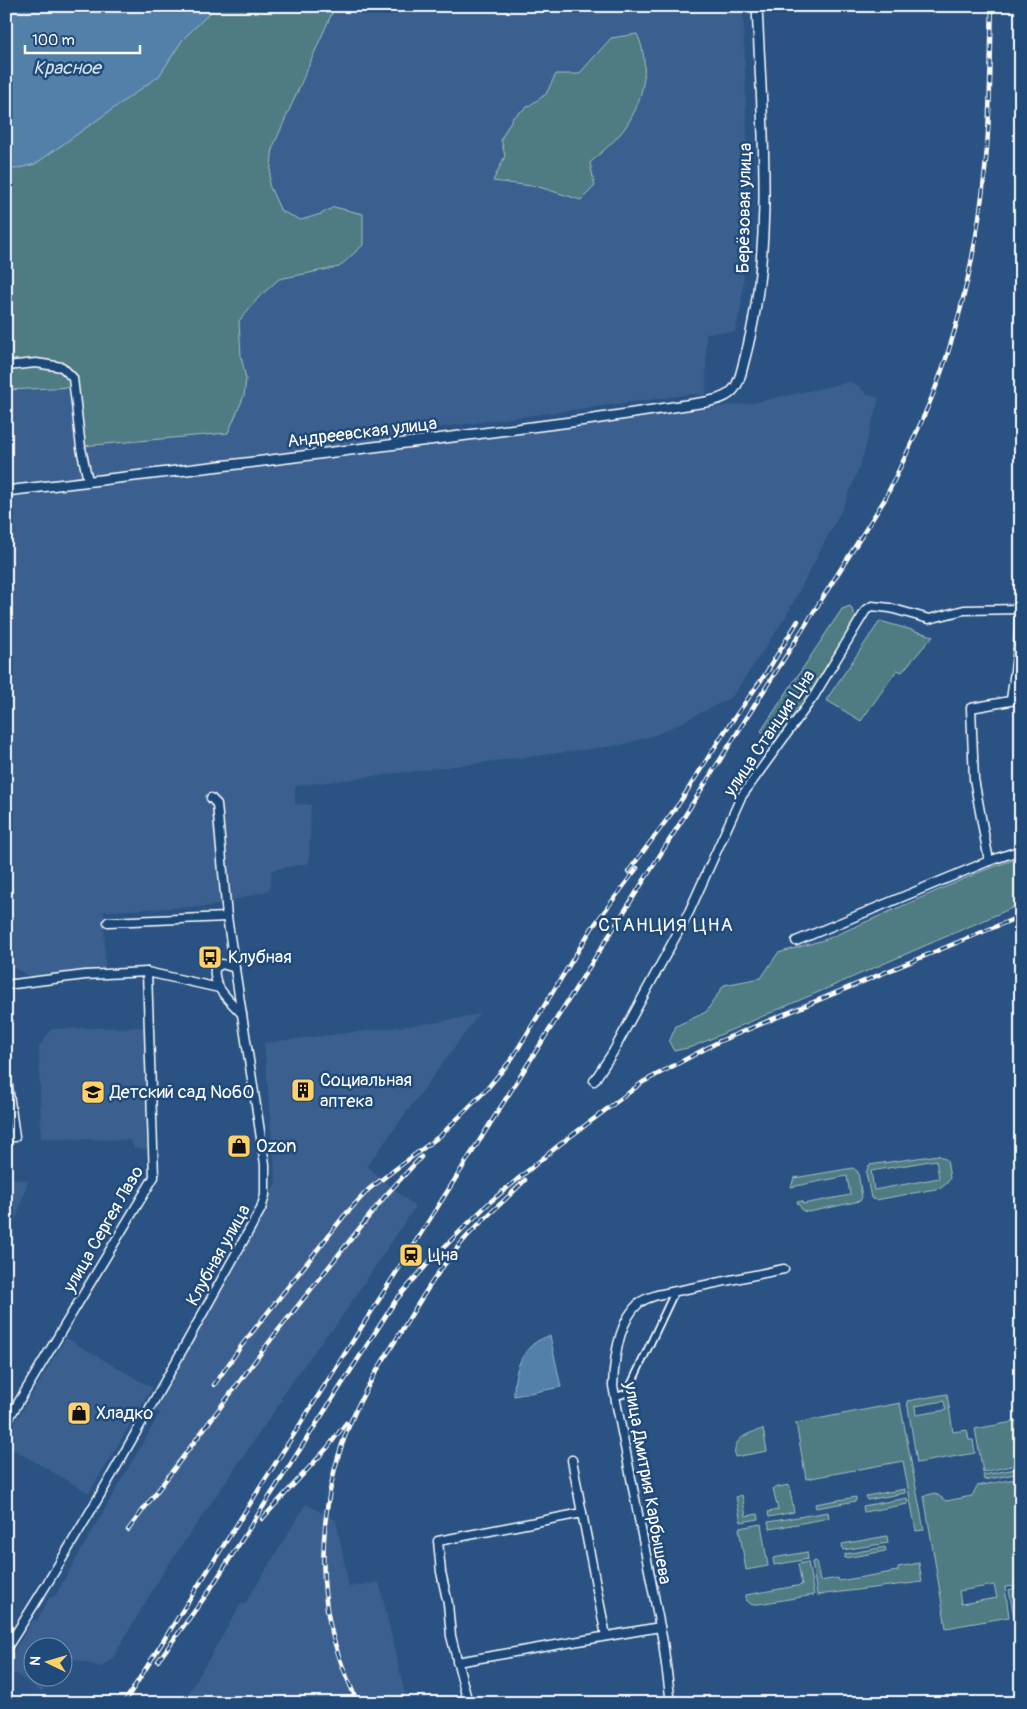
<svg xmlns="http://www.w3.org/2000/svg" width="1027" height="1709" viewBox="0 0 1027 1709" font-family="Pangolin,sans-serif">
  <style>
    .built { fill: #3b608f; fill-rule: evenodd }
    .green { fill: #507b83; stroke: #a8bdc1; fill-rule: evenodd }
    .water { fill: #5280a9; stroke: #97b3cb }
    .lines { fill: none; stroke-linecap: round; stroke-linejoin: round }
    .pedestrian-casing { stroke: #fff; stroke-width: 9 }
    .minor-casing { stroke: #fff; stroke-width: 11 }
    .tertiary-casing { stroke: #fff; stroke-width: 12 }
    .pedestrian { stroke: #1f4a7a; stroke-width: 5.5 }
    .minor { stroke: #1f4a7a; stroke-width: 8 }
    .tertiary { stroke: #1f4a7a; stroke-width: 9 }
    .rail-casing { stroke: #fff; stroke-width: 4.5 }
    .rail { stroke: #1f4a7a; stroke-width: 2.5; stroke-dasharray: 8; stroke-linecap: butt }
    .labels { text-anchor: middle; stroke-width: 5; stroke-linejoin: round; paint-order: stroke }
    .street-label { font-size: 18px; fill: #fff; stroke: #1f4a7a }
    .poi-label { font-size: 18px; fill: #fff; stroke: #1f4a7a; text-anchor: start }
    .water-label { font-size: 19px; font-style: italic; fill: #d4dfea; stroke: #1f4a7a }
    .neighbourhood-label { font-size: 19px; letter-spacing: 1px; fill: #fff; stroke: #1f4a7a }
  </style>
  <rect width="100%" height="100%" fill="#2a5383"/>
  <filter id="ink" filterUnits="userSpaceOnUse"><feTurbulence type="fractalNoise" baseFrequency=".02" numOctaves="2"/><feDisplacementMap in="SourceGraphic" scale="10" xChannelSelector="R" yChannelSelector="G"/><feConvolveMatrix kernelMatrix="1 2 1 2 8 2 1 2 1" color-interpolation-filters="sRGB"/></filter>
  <g filter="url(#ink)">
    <g class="built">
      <path d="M335,6H743L749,214L741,307L735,332L706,333V395L693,394L405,432L408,445L751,403L850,382L859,386L866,394L879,398L860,466L844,505L785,618L732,697L658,734L621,745L295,786V804L311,805L309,863L272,870L270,890L213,906L104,911L105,969L29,976L6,964V390L246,379L241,356L239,321L258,298L279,279L304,273L334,207L321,214L301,220L281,211L269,185L273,147ZM611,38L622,132L590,163L595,186L581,200L539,187L493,181L505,156L513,117L546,94L556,74H579Z"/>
      <polygon points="479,1014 367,1166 415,1207 332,1331 330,1330 280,1398 282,1400 162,1574 112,1659 101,1667 70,1658 63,1667 62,1646 32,1646 32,1676 52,1677 41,1692 15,1673 12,1677 6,1673 12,1660 10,1658 33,1620 37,1621 49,1598 55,1596 160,1413 153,1408 276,1183 264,1043 440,1022"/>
      <polygon points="145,1027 149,1149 134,1148 130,1140 41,1138 39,1047 51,1029"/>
      <polygon points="6,1177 28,1181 6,1250"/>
      <polygon points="66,1338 152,1388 89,1493 6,1445 6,1437"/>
      <polygon points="306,1504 336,1520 349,1587 379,1582 407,1703 183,1703 241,1604 245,1604"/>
    </g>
    <g class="green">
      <polygon points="217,6 335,6 273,147 269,185 281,211 301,220 321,214 334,207 363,214 363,245 339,267 279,279 258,298 239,321 241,356 246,379 244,396 228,433 82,446 75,387 6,390 6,171 35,164 159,76 183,39"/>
      <path d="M637,34C652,65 643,106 621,133C612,144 600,153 590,163L595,186L581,200L539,187L493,181L505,156L501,139L513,117L546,94L556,74H579L611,38Z"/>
      <polygon points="850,606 857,619 815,686 813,694 775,742 761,731 842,609"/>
      <polygon points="880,621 933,636 902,672 897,670 861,721 826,700"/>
      <polygon points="1021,857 1021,904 692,1047 674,1051 669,1042 676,1026 706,1012 724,985 761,978 778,953 827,939 982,871"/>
      <path d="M938,1155L947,1160L950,1178L947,1183L941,1188L876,1200L871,1198L866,1173L869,1165ZM936,1160L939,1178L874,1190L871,1171Z"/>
      <polygon points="853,1168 858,1172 862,1197 860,1201 809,1212 803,1211 797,1202 802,1201 803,1204 850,1195 847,1176 791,1187 794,1178"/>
      <path d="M947,1394L953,1432L967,1430L969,1440H973L975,1453L917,1463L907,1401ZM944,1401L946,1410L916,1415L915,1406Z"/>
      <polygon points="900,1403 924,1530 916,1531 903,1461 806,1479 796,1423"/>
      <polygon points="1018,1421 1021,1437 1021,1464 983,1472 975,1429"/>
      <path d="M763,1429L767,1451L735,1457C732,1438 748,1433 763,1429Z"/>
      <polygon points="1021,1468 1021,1473 984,1480 983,1475"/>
      <path d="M1021,1478V1579L1014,1581L1017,1594H1021V1616L1014,1617L1009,1590L1015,1588V1586L1005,1587L1009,1617L946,1628L924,1496L935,1493L946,1501L972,1496L977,1486ZM994,1585L997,1598L961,1604L959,1591Z"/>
      <polygon points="789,1485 794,1512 769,1517 768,1512 778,1510 773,1488"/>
      <polygon points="905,1489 905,1493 867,1500 866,1496"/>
      <polygon points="742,1495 746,1516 758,1514 759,1519 741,1522 736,1497"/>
      <polygon points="856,1497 856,1501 816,1508 815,1504"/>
      <polygon points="907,1498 908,1504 864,1512 863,1506"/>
      <polygon points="828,1512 829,1518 770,1529 768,1522"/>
      <polygon points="761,1524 768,1566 746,1570 739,1528"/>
      <polygon points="887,1536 888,1543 843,1550 842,1544"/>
      <polygon points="885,1547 886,1551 845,1558 845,1554"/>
      <polygon points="807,1552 808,1559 774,1565 773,1558"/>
      <polygon points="816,1561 820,1581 838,1578 839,1581 898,1571 898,1567 919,1563 922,1582 817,1595 812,1562"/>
      <polygon points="808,1562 814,1595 752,1605 746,1600 746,1595 802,1585 798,1564"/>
    </g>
    <g class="water">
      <polygon points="6,6 217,6 183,39 159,76 35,164 6,171"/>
      <path d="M550,1336L561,1387L514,1396C513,1371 523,1342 550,1336Z"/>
    </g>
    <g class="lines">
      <g class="pedestrian-casing">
        <polyline id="pedestrian" points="615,1397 627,1393 675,1291"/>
      </g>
      <g class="minor-casing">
        <g id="minor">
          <polyline points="6,366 36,363 62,367 73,378 81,448 88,481"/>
          <polyline points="1021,699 971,708 974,779 989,861 1021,850"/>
          <polyline points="1011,700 1018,648 1021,593"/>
          <polyline points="108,922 227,917"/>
          <polyline points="796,941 989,861"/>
          <path d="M235,968L222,964L215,968C212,988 230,1000 242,1014"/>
          <polyline points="6,985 85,975 147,972 219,988"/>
          <polyline points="6,1072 15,1137 6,1137"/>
          <polyline points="594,1081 613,1052 689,912 741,797 814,696 866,610 872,606 890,608 929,619 964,610 1021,609"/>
          <polyline points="6,1423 154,1177 147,972"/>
          <polyline points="572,1460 582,1513"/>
          <path d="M6,1649C98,1506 178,1357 261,1209L265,1195V1164L227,917L217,804L211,798"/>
          <polyline points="457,1662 660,1627"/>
          <polyline points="468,1703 451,1636 448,1604 441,1572 438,1541 582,1513 606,1636"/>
          <path d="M671,1703L663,1642L613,1386C614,1359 618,1322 639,1303C644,1299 651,1297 657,1295L784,1269"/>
        </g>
      </g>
      <g class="tertiary-casing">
        <path id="tertiary" d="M6,491L263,461L594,419L706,402C715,400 726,398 733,390C740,383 742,368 745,358C775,245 762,122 757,6"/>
      </g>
      <use href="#pedestrian" class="pedestrian"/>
      <use href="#minor" class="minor"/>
      <use href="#tertiary" class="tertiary"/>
      <g class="rail-casing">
        <g id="rail">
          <polyline points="766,673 798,621"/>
          <polyline points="628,872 680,802 725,731 769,669"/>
          <polyline points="214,1385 242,1345 344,1216 369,1189 441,1135 486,1090 511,1060 592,928 637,868"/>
          <polyline points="262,1519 328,1447 346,1423"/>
          <polyline points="128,1530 273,1337 386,1195 421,1157"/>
          <polyline points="158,1661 207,1594 396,1300 431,1260 490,1202 559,1145 643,1082 720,1041 1021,916"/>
          <path d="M124,1703L885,499C903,461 922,424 937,384C962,318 978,240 985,170C991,116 990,61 992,6"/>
          <path d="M358,1703C346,1677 336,1652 330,1625C316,1559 325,1482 351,1421C364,1390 382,1362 399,1335C419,1302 438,1270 463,1241C482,1219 505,1201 525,1180"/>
        </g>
      </g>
      <use href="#rail" class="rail"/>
    </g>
  </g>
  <defs>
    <g id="bus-square" transform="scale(1.25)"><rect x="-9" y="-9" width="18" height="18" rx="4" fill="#ffd166" stroke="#1f4a7a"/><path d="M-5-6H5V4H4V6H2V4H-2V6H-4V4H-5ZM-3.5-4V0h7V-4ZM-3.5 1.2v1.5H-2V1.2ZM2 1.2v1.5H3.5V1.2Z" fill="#111"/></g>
    <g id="building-square" transform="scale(1.25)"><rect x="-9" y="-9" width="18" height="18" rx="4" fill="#ffd166" stroke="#1f4a7a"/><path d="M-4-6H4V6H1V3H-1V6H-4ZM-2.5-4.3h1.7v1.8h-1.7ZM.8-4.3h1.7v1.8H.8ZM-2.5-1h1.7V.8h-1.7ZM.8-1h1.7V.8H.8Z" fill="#111"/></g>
    <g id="school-square" transform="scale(1.25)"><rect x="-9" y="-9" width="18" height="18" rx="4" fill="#ffd166" stroke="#1f4a7a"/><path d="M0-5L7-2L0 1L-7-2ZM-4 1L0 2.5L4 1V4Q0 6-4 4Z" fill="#111"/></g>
    <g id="shop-square" transform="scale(1.25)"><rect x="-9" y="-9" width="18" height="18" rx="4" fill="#ffd166" stroke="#1f4a7a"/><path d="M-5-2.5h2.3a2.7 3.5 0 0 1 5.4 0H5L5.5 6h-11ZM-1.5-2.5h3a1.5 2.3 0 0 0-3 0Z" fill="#111"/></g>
    <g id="station-square" transform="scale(1.25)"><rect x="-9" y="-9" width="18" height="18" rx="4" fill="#ffd166" stroke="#1f4a7a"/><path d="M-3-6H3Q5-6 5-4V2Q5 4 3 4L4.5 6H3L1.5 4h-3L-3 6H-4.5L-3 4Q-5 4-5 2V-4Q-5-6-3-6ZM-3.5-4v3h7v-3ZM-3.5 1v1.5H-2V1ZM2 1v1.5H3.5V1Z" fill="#111"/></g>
  </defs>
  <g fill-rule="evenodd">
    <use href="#bus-square" x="210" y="957"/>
    <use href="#building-square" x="303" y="1090"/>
    <use href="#school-square" x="93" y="1092"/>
    <use href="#shop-square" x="239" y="1146"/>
    <use href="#station-square" x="411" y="1255"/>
    <use href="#shop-square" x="79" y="1413"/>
  </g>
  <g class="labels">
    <g class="street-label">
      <text transform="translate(744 208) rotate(-89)" y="6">Берёзовая улица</text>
      <text transform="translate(362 432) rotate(-7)" y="6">Андреевская улица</text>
      <text transform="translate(769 733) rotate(-56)" y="6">улица Станция Цна</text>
      <text transform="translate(103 1229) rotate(-60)" y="6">улица Сергея Лазо</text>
      <text transform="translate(218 1255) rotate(-61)" y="6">Клубная улица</text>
      <text transform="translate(648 1483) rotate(80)" y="6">улица Дмитрия Карбышева</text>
    </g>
    <g class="poi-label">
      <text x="228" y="963">Клубная</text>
      <text x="320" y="1086">Социальная<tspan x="320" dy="21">аптека</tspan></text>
      <text x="110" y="1098">Детский сад №60</text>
      <text x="256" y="1152">Ozon</text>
      <text x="428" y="1261">Цна</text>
      <text x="96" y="1419">Хладко</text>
    </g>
    <g class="water-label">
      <text x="67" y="74">Красное</text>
    </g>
    <g class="neighbourhood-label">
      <text x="666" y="931">СТАНЦИЯ ЦНА</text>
    </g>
  </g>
  <rect width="1027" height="1709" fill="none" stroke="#1f4a7a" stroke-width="25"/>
  <rect x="12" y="12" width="1002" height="1684" fill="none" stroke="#fff" stroke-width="2" filter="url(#ink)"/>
  <g transform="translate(48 1662) rotate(275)"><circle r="24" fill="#1f4a7a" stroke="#7992af"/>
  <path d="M0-4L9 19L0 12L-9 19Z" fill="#ffd166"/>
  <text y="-8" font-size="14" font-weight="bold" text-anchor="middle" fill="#ffffff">N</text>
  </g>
  <path d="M25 45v8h115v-8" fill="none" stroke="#ffffff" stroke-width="2.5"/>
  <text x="32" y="45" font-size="15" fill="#ffffff" stroke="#1f4a7a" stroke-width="4" paint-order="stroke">100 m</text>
</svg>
